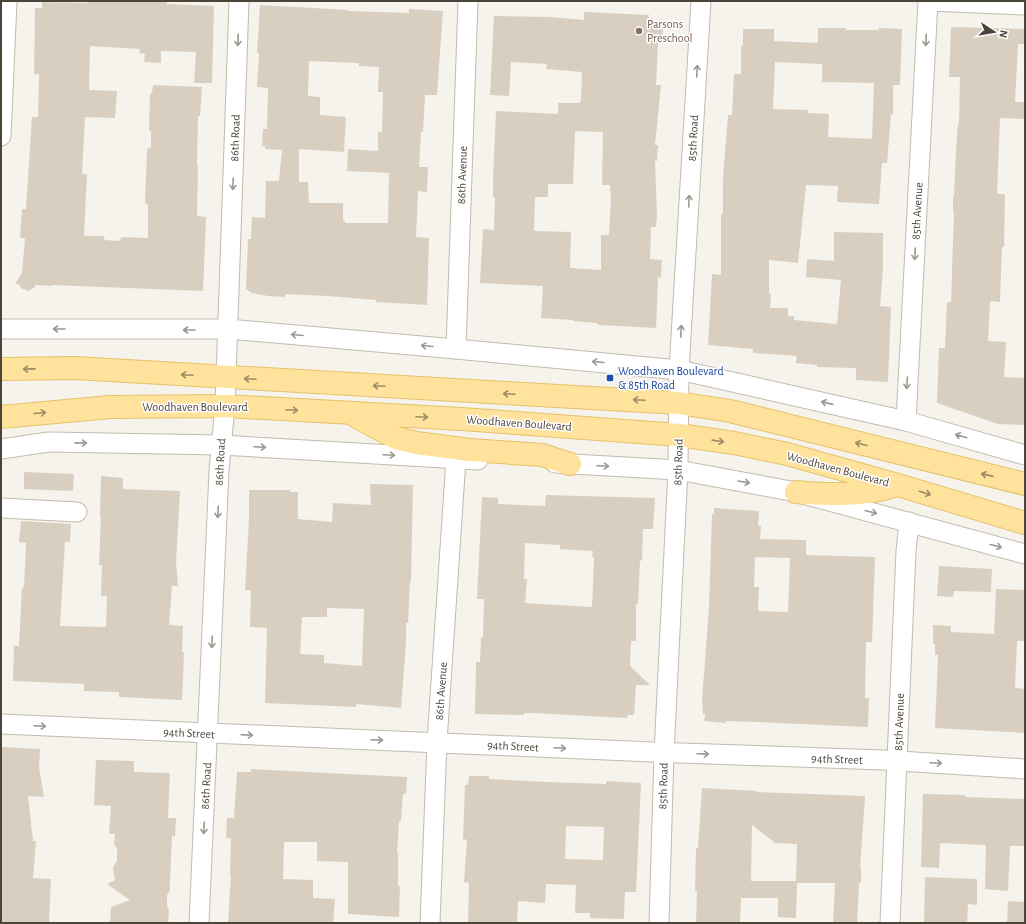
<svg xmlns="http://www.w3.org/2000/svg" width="1026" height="924" viewBox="0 0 1026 924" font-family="'Alegreya Sans',sans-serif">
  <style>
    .building { fill: #d8cfc1; fill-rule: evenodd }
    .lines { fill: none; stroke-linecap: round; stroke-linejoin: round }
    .minor-casing { stroke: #c2bbae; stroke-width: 21 }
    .major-casing { stroke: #e6c16a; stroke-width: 24 }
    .minor { stroke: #fff; stroke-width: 19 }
    .major { stroke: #ffe39c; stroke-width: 22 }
    .oneway { stroke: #9c9892 }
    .oneway2 { stroke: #9c8c66 }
    .education-dot { fill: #8d6e63; stroke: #fff; stroke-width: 1.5 }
    .transit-dot { fill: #1a4fb4; stroke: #fff; stroke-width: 1.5 }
    .labels { text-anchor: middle; stroke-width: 3; stroke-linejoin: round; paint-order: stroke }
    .education-label { font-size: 12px; fill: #785e54; stroke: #fff; text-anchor: start }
    .street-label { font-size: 12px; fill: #4b4439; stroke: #fff }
    .transit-label { font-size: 12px; fill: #164399; stroke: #fff; text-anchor: start }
  </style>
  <rect width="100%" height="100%" fill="#f6f3ec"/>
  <g class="building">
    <polygon points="88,1 167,1 167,4 214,6 212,83 194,83 196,52 161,51 161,63 144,62 145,54 139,53 140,49 90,46 89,90 117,91 115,118 85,117 82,174 87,174 84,236 103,236 105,240 119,241 122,237 148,238 148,205 145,203 147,149 151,147 151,132 149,130 150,94 152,92 153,85 202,87 200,116 198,116 197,166 198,166 197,216 206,217 203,291 52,285 52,286 35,285 35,287 28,291 21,288 19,284 15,284 22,273 25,238 20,238 22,209 26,209 32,117 38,117 39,74 34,74 35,8 42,8 42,2 88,3"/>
    <path d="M260,5L348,10V11L409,13V9L443,11L437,95H425L423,132H421L419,167H428L427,192L418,191L416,237L429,238L427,305L376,302V300L328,296L285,294V297L268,296L252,293L246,289L248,239H251L252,217L265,218L266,181H279L282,150L265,149V146H262L263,129H267L268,88L257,87L259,53H257ZM309,61L359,63V66L379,67L378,92H383L382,132H378V151L348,149L347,171L389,173L388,223H345V221H343V203H309L308,182H299V149L344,152L346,117L320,115V97L308,96Z"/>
    <path d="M584,12L649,15L648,24L663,25L662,43H658L656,85H661L655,145H658L657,161H655L657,216L656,227H651L650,259L662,260L661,278L658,277L656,328L600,325L596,323L573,321V320L541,318L543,286L480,283L483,229L494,230L495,197H493V177L496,111L558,114V103H580V101H581L582,72L546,69L547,64L511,62L509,96L490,95L494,16L550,17L584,20ZM575,131L603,132L602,185H610L611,200L609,235H601V270L570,268L571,232L534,231L535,197H548V184H573Z"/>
    <polygon points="951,27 1025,29 1025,44 1018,44 1015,102 1025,102 1025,119 1000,118 997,194 1005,194 1004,247 1002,247 1000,302 990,301 988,341 1006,342 1004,377 1025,378 1024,425 998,424 937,403 939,348 945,348 947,302 951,302 954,212 953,212 953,197 954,197 956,150 958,124 959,124 960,77 949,77"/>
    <path d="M818,28H846V30H879V28L902,29L900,85H893V114H891L887,163H882L879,204L837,202L838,186L806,185L798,263L769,260V294H771L770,308H788V316H794V320L837,324L841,280L806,277L807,259L834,261V232L883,233V269L880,306L891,307L888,382L856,380V368L817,367V365L796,363L797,356L753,353V349L708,345L712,274L721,275V214H723V178L728,115H732L734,74H741V46H743V29H774V41L818,43ZM775,62L822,64V82L874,83L872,139L828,137L829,114L808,113V110L773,109Z"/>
    <polygon points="24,472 74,474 73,491 24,489"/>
    <polygon points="101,476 123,478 123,489 180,491 176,562 178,586 172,586 169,625 183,626 182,652 184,652 182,700 119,697 119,692 84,691 84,684 13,681 14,646 19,646 22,587 24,588 26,543 19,542 21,521 71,524 70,542 65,542 60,626 106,627 107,596 101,596 102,565 99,565 101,517 100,517"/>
    <path d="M370,484L413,485L411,581H410L408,623H406V644L401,708L356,704V707L265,703L267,628L250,627L251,590H245L249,519V490H290V492H298V519L332,522L333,503L371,505ZM327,608L364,609L362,666L324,663V655L300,654L302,617H327Z"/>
    <path d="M546,495L655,498L653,529H643L642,560L640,561L638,604H636V641H631L630,666L650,685H636L634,715H628L627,718L532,713H524V715L475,714L476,662H480L481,638H483L484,599H477L482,497L498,498V504L545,506ZM525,543L560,545V549L593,551L592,557H594L592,607L525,603L527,579H524Z"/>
    <path d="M714,508L759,511L758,526H761L760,539L806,540V555L875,557L872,642H866L865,698H869L868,727L756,722L726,721V723L704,721L705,714H703L702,700L709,608L712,514H714ZM755,557L790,558L788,612L758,611L759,587H754Z"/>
    <polygon points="939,566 992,569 991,592 954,591 953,597 937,596"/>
    <polygon points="996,589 1025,590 1025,641 1017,641 1015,688 1025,689 1025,733 935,728 938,655 935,655 935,644 933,644 933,625 951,626 951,632 994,634"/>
    <polygon points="1,747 40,749 39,767 44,797 28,796 33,841 36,841 33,878 51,879 49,923 1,923"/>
    <polygon points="96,760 134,761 134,772 170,773 168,818 176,818 175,836 172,836 170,881 170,890 167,895 167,905 169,911 168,923 110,923 111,907 130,900 107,884 115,880 113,867 117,861 117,848 114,845 115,834 109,834 111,806 94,805"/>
    <polygon points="251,769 407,777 406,794 403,794 401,821 399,821 397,853 398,853 398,886 400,886 399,917 348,914 348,862 317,861 317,842 284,842 283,879 313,880 313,898 335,899 333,923 228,923 231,875 230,875 231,838 226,838 227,818 234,818 237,772 251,772"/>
    <path d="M469,776H489V779L548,782L606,784V781L641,783L636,892H625L624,919L590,918V913H575L576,885L546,884L545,903L518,901L517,923H468L469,883L464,882L467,840L463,839L465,785H468ZM566,826L604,827L603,860L565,859Z"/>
    <path d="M702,788L757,791V792L865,796L860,867H861V883H859L857,923H833L835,883H797L796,918L778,917V898H741L740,923H696L697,891H695L696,848H698ZM752,825L775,843L797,844L796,881H751Z"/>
    <polygon points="923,794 965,795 965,797 1025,799 1025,846 1010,846 1008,891 985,889 986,845 940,843 939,868 921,867"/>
    <polygon points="925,877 977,879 977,905 968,904 967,923 924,923"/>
    <polygon points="1008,901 1025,902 1025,923 1007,923"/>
  </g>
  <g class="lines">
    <g class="minor-casing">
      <g id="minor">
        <polyline points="928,1 1025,5"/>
        <polyline points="1,136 7,1"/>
        <polyline points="1,329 228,329 456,349 679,370 906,421 1025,455"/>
        <polyline points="456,349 468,1"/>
        <polyline points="906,421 928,1"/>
        <polyline points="1,449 49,442 221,445 478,460"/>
        <polyline points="555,463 678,470 796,492 1025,554"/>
        <polyline points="1,508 77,512"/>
        <polyline points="1,724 652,752 883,760 1025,769"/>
        <polyline points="199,923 219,471 225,406 239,1"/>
        <polyline points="430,923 437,742 456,459"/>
        <polyline points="659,923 664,753 678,470 679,370 701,1"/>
        <polyline points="890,923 906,551 909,522"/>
      </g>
    </g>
    <g class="major-casing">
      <g id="major">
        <polyline points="1,369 75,368 678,403 730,411 1025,484"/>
        <polyline points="1,417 110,407 225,406 462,419 679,435 734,443 787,454 898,485 1025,523"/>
        <polyline points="357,417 396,438 416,443 470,450 542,455 570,464"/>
        <path d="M796,492C829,495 863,496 894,486"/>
      </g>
    </g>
    <use href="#minor" class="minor"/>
    <use href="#major" class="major"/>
  </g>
  <defs><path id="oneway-shaft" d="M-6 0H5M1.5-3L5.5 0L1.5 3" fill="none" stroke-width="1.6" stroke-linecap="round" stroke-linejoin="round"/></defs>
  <g class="oneway">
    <use href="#oneway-shaft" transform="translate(238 40) rotate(92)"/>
    <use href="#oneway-shaft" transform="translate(926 40) rotate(93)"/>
    <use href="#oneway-shaft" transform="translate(697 71) rotate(-87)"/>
    <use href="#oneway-shaft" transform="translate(233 184) rotate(92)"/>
    <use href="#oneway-shaft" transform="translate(689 201) rotate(-87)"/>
    <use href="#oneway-shaft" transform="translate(915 254) rotate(93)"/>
    <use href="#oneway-shaft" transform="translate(59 329) rotate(-180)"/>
    <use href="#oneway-shaft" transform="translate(189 330) rotate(-180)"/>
    <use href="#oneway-shaft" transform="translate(681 331) rotate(-87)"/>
    <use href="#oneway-shaft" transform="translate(297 335) rotate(-175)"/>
    <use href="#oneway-shaft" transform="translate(427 346) rotate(-175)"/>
    <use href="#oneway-shaft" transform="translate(598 362) rotate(-175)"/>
    <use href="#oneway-shaft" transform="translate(907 383) rotate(94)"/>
    <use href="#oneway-shaft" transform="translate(827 403) rotate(-167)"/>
    <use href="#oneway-shaft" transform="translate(961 436) rotate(-164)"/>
    <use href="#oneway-shaft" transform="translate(81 443) rotate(1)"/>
    <use href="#oneway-shaft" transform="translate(260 447) rotate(3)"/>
    <use href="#oneway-shaft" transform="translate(389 455) rotate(3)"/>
    <use href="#oneway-shaft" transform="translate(603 466) rotate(3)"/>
    <use href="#oneway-shaft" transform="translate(744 482) rotate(10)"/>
    <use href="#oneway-shaft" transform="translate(218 512) rotate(93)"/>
    <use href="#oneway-shaft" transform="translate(871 512) rotate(15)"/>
    <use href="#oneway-shaft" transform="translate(996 546) rotate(15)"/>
    <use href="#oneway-shaft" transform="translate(212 642) rotate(93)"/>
    <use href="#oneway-shaft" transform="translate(40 726) rotate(3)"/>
    <use href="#oneway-shaft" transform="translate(247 735) rotate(2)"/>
    <use href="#oneway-shaft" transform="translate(377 740) rotate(2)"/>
    <use href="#oneway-shaft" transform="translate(560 748) rotate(3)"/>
    <use href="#oneway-shaft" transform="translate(703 754) rotate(2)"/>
    <use href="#oneway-shaft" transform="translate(936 763) rotate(3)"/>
    <use href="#oneway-shaft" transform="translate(204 828) rotate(93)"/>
  </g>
  <g class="oneway2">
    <use href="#oneway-shaft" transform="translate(29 369) rotate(179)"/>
    <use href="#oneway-shaft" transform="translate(187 375) rotate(-177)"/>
    <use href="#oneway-shaft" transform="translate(250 379) rotate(-177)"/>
    <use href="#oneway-shaft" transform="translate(379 386) rotate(-177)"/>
    <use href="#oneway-shaft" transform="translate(509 394) rotate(-177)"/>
    <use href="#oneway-shaft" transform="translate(639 400) rotate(-177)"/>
    <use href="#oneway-shaft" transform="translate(292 410) rotate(3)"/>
    <use href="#oneway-shaft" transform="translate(40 413) rotate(-5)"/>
    <use href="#oneway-shaft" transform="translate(422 417) rotate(3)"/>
    <use href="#oneway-shaft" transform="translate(718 441) rotate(8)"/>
    <use href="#oneway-shaft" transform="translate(861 444) rotate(-166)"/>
    <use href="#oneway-shaft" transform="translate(987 475) rotate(-167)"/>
    <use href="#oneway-shaft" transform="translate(925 493) rotate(17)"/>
  </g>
  <circle class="education-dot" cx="639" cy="31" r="4"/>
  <rect class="transit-dot" x="606" y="374" width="8" height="8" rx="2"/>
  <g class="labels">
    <g class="education-label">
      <text x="647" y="28">Parsons<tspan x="647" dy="14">Preschool</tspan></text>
    </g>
    <g class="street-label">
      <text transform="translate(235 138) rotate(-88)" y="4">86th Road</text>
      <text transform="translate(693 138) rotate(-87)" y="4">85th Road</text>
      <text transform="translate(462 175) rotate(-88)" y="4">86th Avenue</text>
      <text transform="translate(917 211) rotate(-87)" y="4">85th Avenue</text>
      <text x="195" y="411">Woodhaven Boulevard</text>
      <text transform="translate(519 423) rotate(4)" y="4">Woodhaven Boulevard</text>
      <text transform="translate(220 462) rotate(-87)" y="4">86th Road</text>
      <text transform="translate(678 462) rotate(-88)" y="4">85th Road</text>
      <text transform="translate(838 469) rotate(15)" y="4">Woodhaven Boulevard</text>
      <text transform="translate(441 691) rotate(-86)" y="4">86th Avenue</text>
      <text transform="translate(899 722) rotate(-88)" y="4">85th Avenue</text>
      <text transform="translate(189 733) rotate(3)" y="4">94th Street</text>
      <text transform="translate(513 746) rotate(3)" y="4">94th Street</text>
      <text transform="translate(837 759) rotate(2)" y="4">94th Street</text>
      <text transform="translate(206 786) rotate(-87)" y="4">86th Road</text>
      <text transform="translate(663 786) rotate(-88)" y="4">85th Road</text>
    </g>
    <g class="transit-label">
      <text x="618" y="375">Woodhaven Boulevard<tspan x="618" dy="14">&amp; 85th Road</tspan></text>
    </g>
  </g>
  <rect width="1026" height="924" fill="none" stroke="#4b4439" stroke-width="4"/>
  <g transform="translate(994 32) rotate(102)" stroke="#ffffff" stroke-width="3" paint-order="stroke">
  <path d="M0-3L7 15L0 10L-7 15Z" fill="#4b4439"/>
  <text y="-6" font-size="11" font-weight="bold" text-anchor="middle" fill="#4b4439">N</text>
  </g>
</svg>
